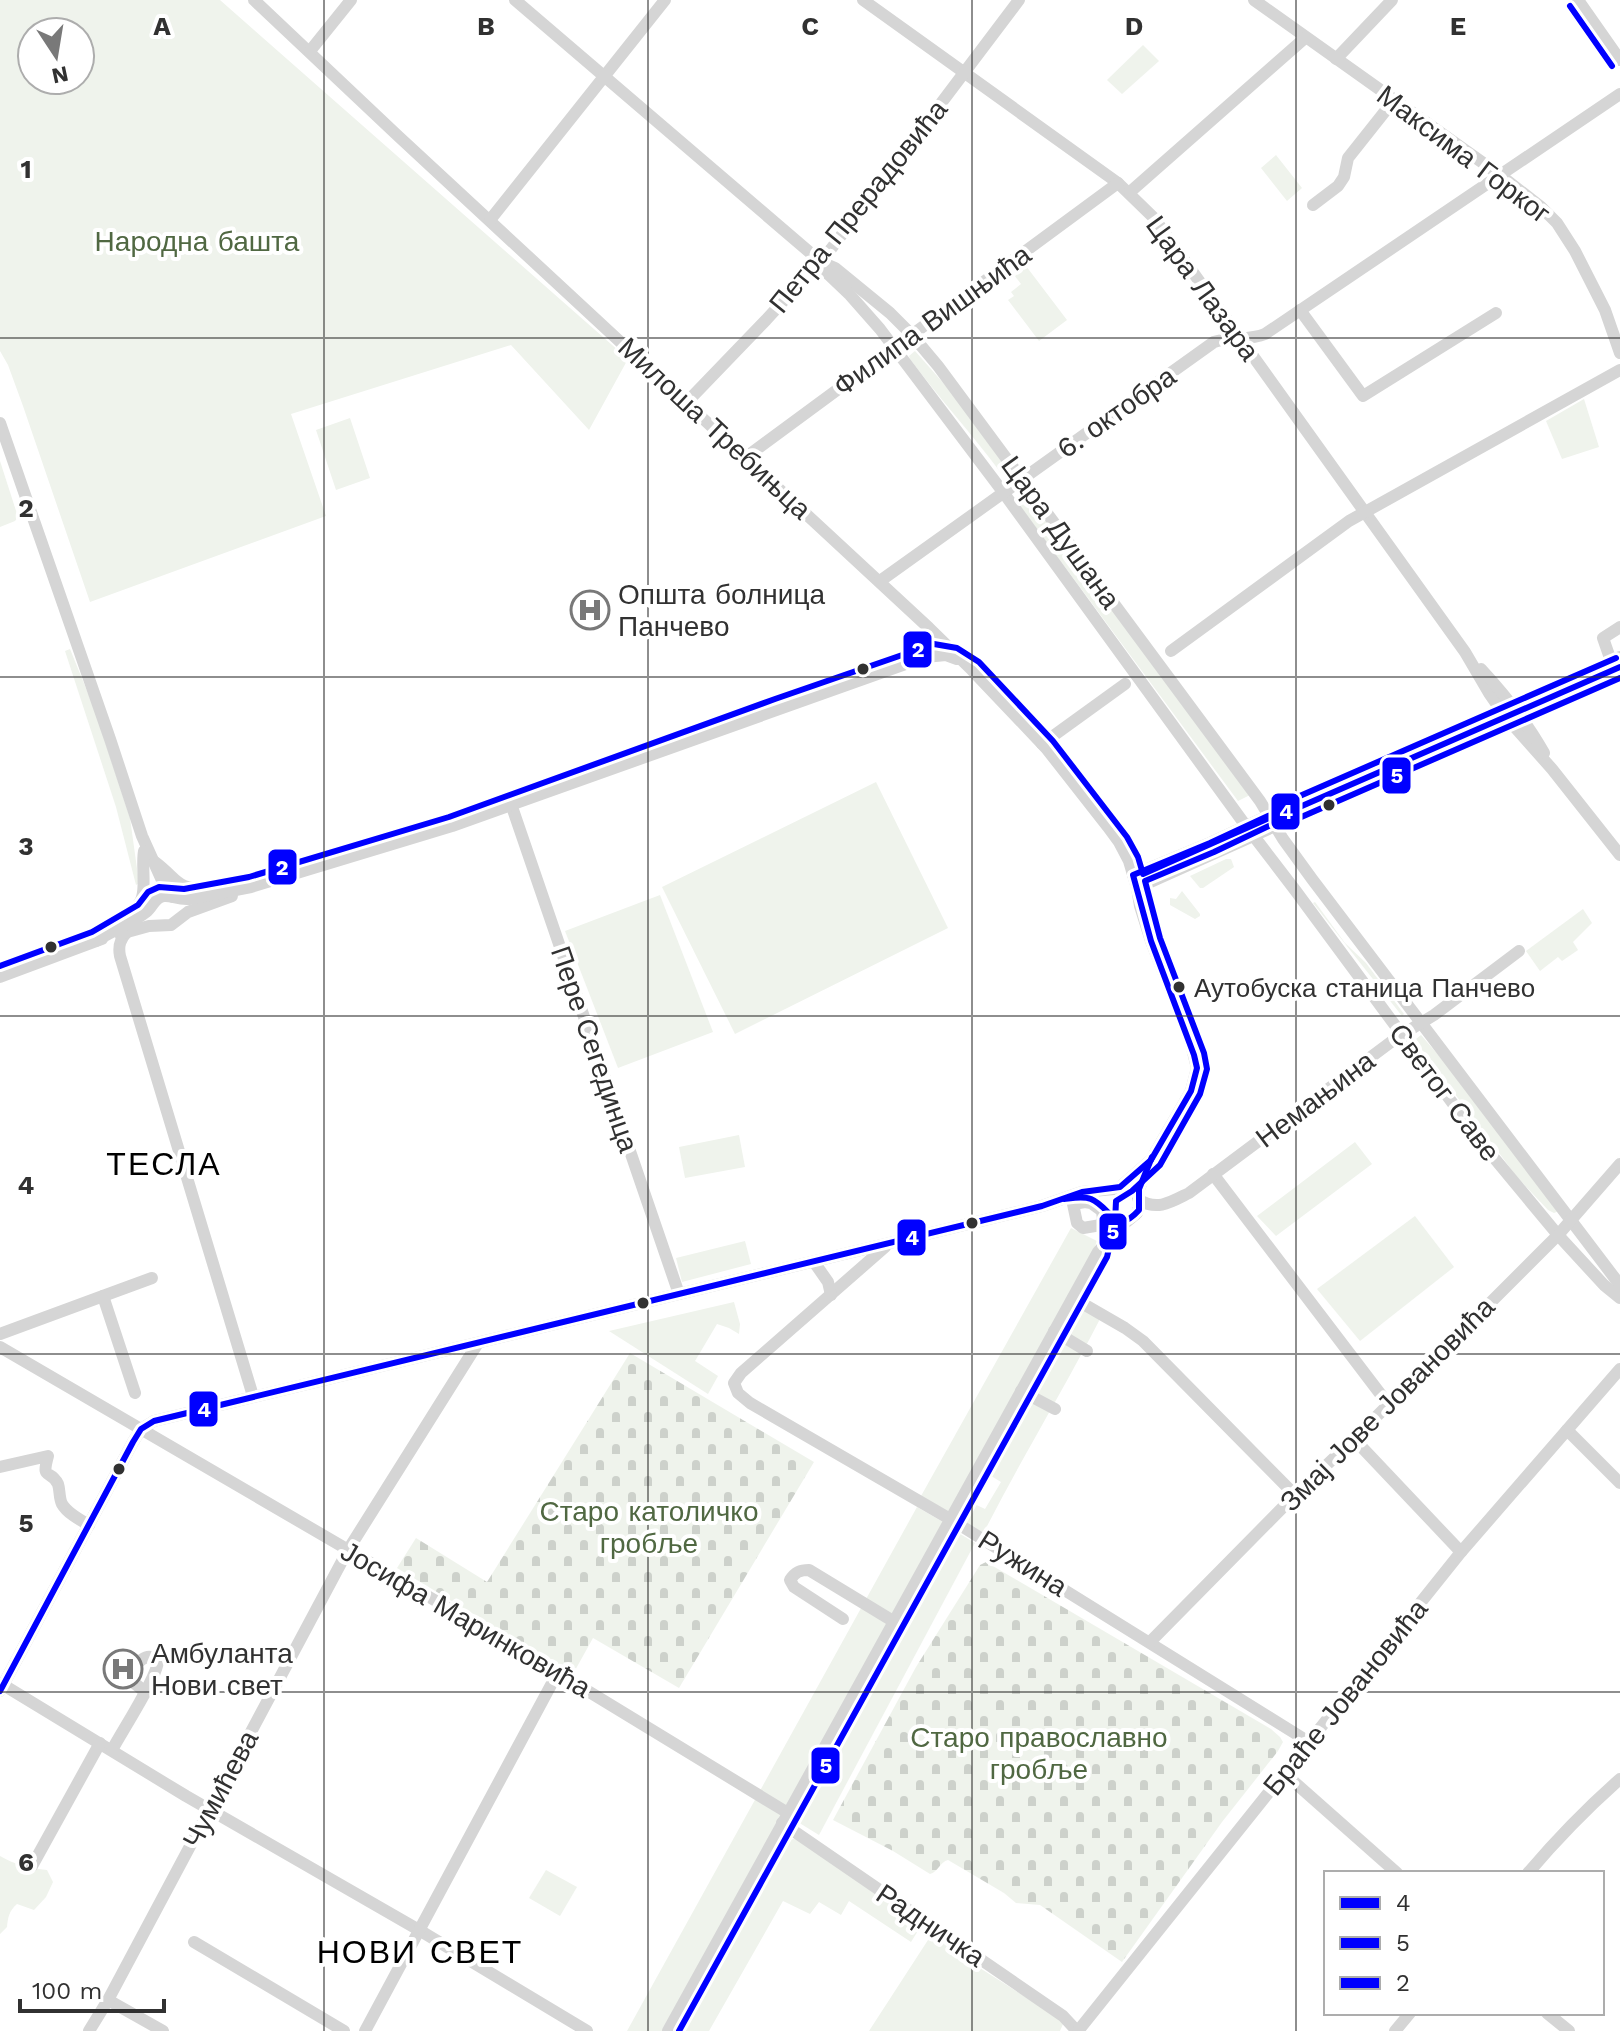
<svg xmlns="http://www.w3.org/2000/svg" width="1620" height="2031" viewBox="0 0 1620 2031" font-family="'Work Sans',sans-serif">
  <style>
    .green { fill: #eff3ec; fill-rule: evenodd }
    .cemetery { fill: url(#cemetery-stones) }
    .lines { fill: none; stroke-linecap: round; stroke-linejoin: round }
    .minor { stroke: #d5d5d5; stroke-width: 12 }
    .bus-1-casing { stroke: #fff; stroke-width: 12 }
    .bus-2-casing { stroke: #fff; stroke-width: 12 }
    .bus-3-casing { stroke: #fff; stroke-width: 12 }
    .bus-1 { stroke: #00f; stroke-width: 6 }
    .bus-2 { stroke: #00f; stroke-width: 6 }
    .bus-3 { stroke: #00f; stroke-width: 6 }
    .grid { fill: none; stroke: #313131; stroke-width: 2; stroke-opacity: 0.55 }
    .bus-dot { fill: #313131; stroke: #fff; stroke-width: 3 }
    .labels { text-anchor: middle; stroke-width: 8; stroke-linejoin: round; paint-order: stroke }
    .bus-label { font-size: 26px; fill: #313131; stroke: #fff; text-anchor: start }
    .street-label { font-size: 28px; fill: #313131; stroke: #fff }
    .park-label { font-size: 28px; fill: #506842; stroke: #fff }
    .poi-label { font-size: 28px; fill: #313131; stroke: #fff; text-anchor: start }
    .quarter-label { font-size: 32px; letter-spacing: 2px; fill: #000; stroke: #fff }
    .grid-label { font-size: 26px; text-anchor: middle; font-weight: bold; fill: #313131; stroke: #fff; stroke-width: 8; stroke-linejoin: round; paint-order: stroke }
    .line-badge { stroke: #fff; stroke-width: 3 }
    .badge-label { font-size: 22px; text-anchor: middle; font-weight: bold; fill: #fff }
  </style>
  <defs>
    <pattern id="cemetery-stones" width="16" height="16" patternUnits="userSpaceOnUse" patternTransform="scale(2)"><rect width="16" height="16" fill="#eff3ec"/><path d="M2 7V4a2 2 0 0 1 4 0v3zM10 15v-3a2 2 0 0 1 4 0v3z" fill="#cdd1cb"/></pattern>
  </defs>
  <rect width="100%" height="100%" fill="#fff"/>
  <g class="green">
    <path d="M0,0H220L628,359L589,430L511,345L291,414L326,516L90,602L23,406L8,365L0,351ZM32,32H80V80H32Z"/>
    <polygon points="1143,45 1159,61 1122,94 1107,80"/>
    <polygon points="1276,155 1302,188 1287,201 1261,168"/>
    <polygon points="1026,266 1067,320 1039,341 1008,300 1014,296 1011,292 1021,284 1014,275"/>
    <path d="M915,351L960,402L1008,468L1001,473C972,434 939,398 910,359L909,356Z"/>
    <polygon points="1584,399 1599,447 1562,459 1546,421"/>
    <polygon points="350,418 370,478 336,490 316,430"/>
    <polygon points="0,461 18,517 15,521 0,527"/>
    <polygon points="1022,493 1058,536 1250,795 1238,801 1014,498"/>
    <polygon points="70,649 94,708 130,818 139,883 136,885 116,807 65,651"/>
    <polygon points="876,782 948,928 735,1034 662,887"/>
    <polygon points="1226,859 1231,859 1234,867 1203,888 1200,888 1190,876"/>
    <polygon points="1182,891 1200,914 1200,916 1195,919 1170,905 1170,898 1176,899"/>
    <polygon points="660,895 713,1032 618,1068 565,931"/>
    <polygon points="1315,902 1345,943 1366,963 1404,1014 1402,1016 1313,903"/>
    <polygon points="1583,909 1592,923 1573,942 1578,950 1562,961 1558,957 1540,971 1526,951"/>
    <polygon points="1421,1035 1452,1071 1559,1211 1554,1213 1548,1210 1517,1177 1422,1050 1416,1039"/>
    <polygon points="739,1135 745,1167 685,1178 679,1147"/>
    <polygon points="1355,1142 1372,1164 1276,1236 1257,1216"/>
    <polygon points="1415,1216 1454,1267 1360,1341 1317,1289"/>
    <polygon points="1071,1228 1097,1241 1091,1258 949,1512 921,1496"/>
    <polygon points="745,1241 751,1264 682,1282 676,1258"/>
    <polygon points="734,1302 740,1324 739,1334 729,1328 717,1324 695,1361 718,1376 708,1394 609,1331"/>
    <path d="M1074,1305L1100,1319C1063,1391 1020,1461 983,1534L956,1518L966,1500L985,1509L1001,1482L983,1471Z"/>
    <polygon points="917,1507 943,1522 663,2031 627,2031"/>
    <polygon points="952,1529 975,1543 819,1835 793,1819"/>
    <polygon points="796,1838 921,1926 911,1942 849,1901 841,1915 819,1902 810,1914 783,1901 709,2031 674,2031 777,1845"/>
    <path d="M0,1856C15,1865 30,1868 47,1870L53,1882L46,1897L34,1910L17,1904C9,1911 8,1917 7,1927L0,1934Z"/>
    <polygon points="546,1870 577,1887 560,1916 529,1898"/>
    <polygon points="934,1936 941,1939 983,1970 1057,2017 1063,2024 1060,2031 869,2031 928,1940"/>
  </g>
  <g class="cemetery">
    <polygon points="630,1353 814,1462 679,1688 593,1638 573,1674 397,1568 416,1538 487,1582"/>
    <path d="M986,1562L1271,1729L1280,1737L1283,1742L1278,1751L1222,1822L1122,1962L1040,1905L1016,1903L1004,1893L948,1860C940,1862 938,1872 930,1874L893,1851L833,1820L916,1667L980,1565Z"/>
  </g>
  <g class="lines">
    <g class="minor">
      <polyline points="254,0 397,135 929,628 972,670 1046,748 1108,827 1119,842 1129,861 1137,888 1140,906 1151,941 1190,1040 1197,1068 1191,1091 1151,1160 1120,1187"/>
      <polyline points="515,0 821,262 835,268 890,313 912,335 938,366 1260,801 1283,839 1312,879 1620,1285"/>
      <polyline points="863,0 1118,183 1154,218 1465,652 1489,693 1505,716 1552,769 1620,855"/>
      <polyline points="1254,0 1500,175 1541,207 1557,223 1575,251 1605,310 1620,353"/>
      <polyline points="1578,0 1620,60"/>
      <polyline points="310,51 351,0"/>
      <polyline points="1336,59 1392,0"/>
      <polyline points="1130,192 1305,38"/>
      <polyline points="1313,205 1338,186 1344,177 1348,158 1394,100"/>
      <polyline points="490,220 665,0"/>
      <polyline points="821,262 829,275 850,295 880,329 1003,492 1246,826 1295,890 1485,1147 1558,1235 1604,1285 1620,1298"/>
      <polyline points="1300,310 1363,396 1496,313"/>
      <polyline points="687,402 766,320 831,249 1019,0"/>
      <polyline points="0,423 110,739 142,836 165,887 173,897"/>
      <polyline points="746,457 1118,183"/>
      <path d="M880,581L1214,342C1231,336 1249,341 1265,334L1620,94"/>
      <polyline points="1620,627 1603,638 1611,661 1620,657"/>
      <polyline points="1171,651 1349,521 1620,370"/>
      <path d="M1481,669C1505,695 1527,722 1544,753"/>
      <polyline points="1042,744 1125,684"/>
      <polyline points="511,804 679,1294"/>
      <path d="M155,862C179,880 176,891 210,888"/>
      <polyline points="1133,875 1210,843 1268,816 1295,809 1620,667"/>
      <polyline points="1137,888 1253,836 1275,826 1279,822"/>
      <path d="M122,919C127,915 134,910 138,905C148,894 141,867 144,851"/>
      <path d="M127,932C120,939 118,946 120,956L253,1396"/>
      <polyline points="120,934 149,926 171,925 188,912 232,896"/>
      <path d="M96,941C111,931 131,924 146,912C153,907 154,897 164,896C171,895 178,900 189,899L251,887L452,826L925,657L946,655L957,659"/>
      <polyline points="0,977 102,939"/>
      <polyline points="1213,1174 1388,1404"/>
      <path d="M1139,1200C1158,1211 1171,1202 1189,1193L1395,1039L1434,1015L1519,951"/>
      <polygon points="1085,1202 1091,1203 1102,1211 1103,1219 1101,1225 1083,1228 1077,1223 1073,1204"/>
      <polyline points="885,1247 741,1373 734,1383 738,1393 750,1403 950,1519 1309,1742"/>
      <polyline points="814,1262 828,1282 831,1295"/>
      <polyline points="103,1296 152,1278"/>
      <polyline points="1073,1298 1125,1328 1143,1341 1295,1495"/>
      <polyline points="1054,1331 1087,1351"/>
      <polyline points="0,1334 103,1296 135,1393"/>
      <polyline points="0,1347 532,1657 788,1813"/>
      <polyline points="1021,1391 1055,1409"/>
      <polyline points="1567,1430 1620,1483"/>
      <polyline points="1354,1439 1461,1552"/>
      <path d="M0,1467L48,1456C41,1482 50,1468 58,1484C60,1490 59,1498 62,1504C67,1513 80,1520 89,1525"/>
      <path d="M843,1619L794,1587L790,1580C795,1572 800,1570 809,1570L893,1621"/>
      <polyline points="1150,1642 1295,1495 1354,1439 1558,1235 1620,1164"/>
      <polyline points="0,1683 186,1796 419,1930 587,2031"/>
      <polyline points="0,1691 133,1442 141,1429 154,1421 964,1225 1042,1206 1082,1192 1114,1189"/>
      <path d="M112,1750C122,1731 157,1678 158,1661C146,1650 136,1664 130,1674L133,1682L144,1691"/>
      <polyline points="1284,1773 1397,1873"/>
      <polyline points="782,1823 1063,2016 1077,2031"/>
      <polyline points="32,1866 100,1743"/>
      <path d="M1528,1873C1557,1839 1587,1808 1620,1779"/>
      <polyline points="194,1942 344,2031"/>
      <polyline points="108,2000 163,2031"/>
      <polyline points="1547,2013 1569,2031"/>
      <polyline points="89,2031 108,2000 348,1550 478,1343"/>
      <polyline points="365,2031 558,1672"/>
      <polyline points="668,2031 1098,1252 1120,1227 1137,1213 1140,1205 1138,1197 1139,1189 1149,1165"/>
      <polyline points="1078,2031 1461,1552 1620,1369"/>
      <polyline points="1395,2031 1410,2013"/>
    </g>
    <g class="bus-1-casing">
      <g id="bus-1">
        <path d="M1064,1199C1073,1198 1083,1196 1091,1199C1112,1208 1115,1237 1139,1210V1189L1152,1157"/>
        <polyline points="0,1691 133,1442 141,1429 154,1421 1042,1206 1082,1192 1120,1187 1151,1160 1191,1091 1197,1068 1194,1055 1151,941 1133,875 1210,843 1268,816 1295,809 1620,667"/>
      </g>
    </g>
    <g class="bus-2-casing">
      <g id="bus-2">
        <polyline points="1570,6 1612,66"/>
        <polyline points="679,2031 1107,1257 1115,1223 1116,1201 1132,1191 1160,1165 1200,1094 1207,1069 1204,1053 1160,938 1145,881 1214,852 1271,825 1299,818 1620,678"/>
      </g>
    </g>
    <g class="bus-3-casing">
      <polyline id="bus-3" points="0,966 92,932 138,905 148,892 159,887 184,889 249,877 449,817 775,699 934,644 957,648 979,662 1053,741 1127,837 1138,857 1143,874 1269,818 1286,802 1616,658"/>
    </g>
    <use href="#bus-1" class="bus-1"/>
    <use href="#bus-2" class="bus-2"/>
    <use href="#bus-3" class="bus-3"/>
  </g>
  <path class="grid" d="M324,0V2031M648,0V2031M972,0V2031M1296,0V2031M0,338H1620M0,677H1620M0,1016H1620M0,1354H1620M0,1692H1620"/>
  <defs>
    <g id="hospital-ring" transform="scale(2)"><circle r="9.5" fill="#fff" stroke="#797979" stroke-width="1.5"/><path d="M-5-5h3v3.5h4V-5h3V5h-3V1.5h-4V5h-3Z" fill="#797979"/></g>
  </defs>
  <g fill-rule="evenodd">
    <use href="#hospital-ring" x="590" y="610"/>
    <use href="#hospital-ring" x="123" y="1669"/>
  </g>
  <g class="bus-dot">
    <circle cx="863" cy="669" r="7"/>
    <circle cx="1329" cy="805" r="7"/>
    <circle cx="51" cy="947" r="7"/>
    <circle cx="1179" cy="987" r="7"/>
    <circle cx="972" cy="1223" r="7"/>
    <circle cx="643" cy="1303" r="7"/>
    <circle cx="119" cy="1469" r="7"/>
  </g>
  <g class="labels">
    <g class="bus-label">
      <text x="1194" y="997">Аутобуска станица Панчево</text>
    </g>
    <g class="street-label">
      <text transform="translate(1464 154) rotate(37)" y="10">Максима Горког</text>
      <text transform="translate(858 206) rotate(-51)" y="10">Петра Прерадовића</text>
      <text transform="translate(1203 288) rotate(54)" y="10">Цара Лазара</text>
      <text transform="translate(932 320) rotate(-36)" y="10">Филипа Вишњића</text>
      <text transform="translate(1116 412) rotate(-35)" y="10">6. октобра</text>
      <text transform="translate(715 428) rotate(43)" y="10">Милоша Требињца</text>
      <text transform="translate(1061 532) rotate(54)" y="10">Цара Душана</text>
      <text transform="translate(595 1049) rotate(71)" y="10">Пере Сегединца</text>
      <text transform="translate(1445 1092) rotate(53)" y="10">Светог Саве</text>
      <text transform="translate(1315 1099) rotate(-37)" y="10">Немањина</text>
      <text transform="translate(1387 1404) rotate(-45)" y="10">Змај Јове Јовановића</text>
      <text transform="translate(1023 1563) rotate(32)" y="10">Ружина</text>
      <text transform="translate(466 1619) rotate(30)" y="10">Јосифа Маринковића</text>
      <text transform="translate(1345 1697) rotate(-51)" y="10">Браће Јовановића</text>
      <text transform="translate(220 1789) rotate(-62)" y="10">Чумићева</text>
      <text transform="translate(931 1925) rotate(34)" y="10">Радничка</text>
    </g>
    <g class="park-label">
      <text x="197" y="251">Народна башта</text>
      <text x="649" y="1521">Старо католичко<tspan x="649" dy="32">гробље</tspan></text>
      <text x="1039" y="1747">Старо православно<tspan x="1039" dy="32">гробље</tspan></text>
    </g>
    <g class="poi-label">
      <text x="618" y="604">Општа болница<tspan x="618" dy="32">Панчево</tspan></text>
      <text x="151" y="1663">Амбуланта<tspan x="151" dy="32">Нови свет</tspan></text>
    </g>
    <g class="quarter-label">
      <text x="164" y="1175">ТЕСЛА</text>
      <text x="420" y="1963">НОВИ СВЕТ</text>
    </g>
  </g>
  <g class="grid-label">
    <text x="162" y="35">A</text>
    <text x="486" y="35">B</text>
    <text x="810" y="35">C</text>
    <text x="1134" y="35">D</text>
    <text x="1458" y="35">E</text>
    <text x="26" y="178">1</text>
    <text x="26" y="517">2</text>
    <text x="26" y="855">3</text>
    <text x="26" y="1194">4</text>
    <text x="26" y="1532">5</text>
    <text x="26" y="1871">6</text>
  </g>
  <g class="line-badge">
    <rect x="902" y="630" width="31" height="39" rx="8" fill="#00f"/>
    <rect x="1381" y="756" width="31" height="39" rx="8" fill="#00f"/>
    <rect x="1270" y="792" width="31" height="39" rx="8" fill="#00f"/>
    <rect x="267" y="848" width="31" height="38" rx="8" fill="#00f"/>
    <rect x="1098" y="1212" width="30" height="39" rx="8" fill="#00f"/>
    <rect x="896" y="1218" width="31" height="39" rx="8" fill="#00f"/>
    <rect x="188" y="1390" width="31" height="38" rx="8" fill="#00f"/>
    <rect x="810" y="1746" width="31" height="39" rx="8" fill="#00f"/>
  </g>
  <g class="badge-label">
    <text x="918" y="657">2</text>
    <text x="1397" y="783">5</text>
    <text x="1286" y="819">4</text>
    <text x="282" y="875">2</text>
    <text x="1113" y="1239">5</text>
    <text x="912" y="1245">4</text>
    <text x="204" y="1417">4</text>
    <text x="826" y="1773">5</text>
  </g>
  <rect x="1324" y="1871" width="280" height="144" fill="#ffffff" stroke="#adadad" stroke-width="2"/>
  <rect x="1340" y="1897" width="40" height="12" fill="#0000ff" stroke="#adadad" stroke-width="2"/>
  <text x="1396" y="1911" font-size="24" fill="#313131">4</text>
  <rect x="1340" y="1937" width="40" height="12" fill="#0000ff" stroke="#adadad" stroke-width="2"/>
  <text x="1396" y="1951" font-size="24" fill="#313131">5</text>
  <rect x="1340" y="1977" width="40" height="12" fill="#0000ff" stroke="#adadad" stroke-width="2"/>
  <text x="1396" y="1991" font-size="24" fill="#313131">2</text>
  <g transform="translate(56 56) rotate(168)"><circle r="38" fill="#ffffff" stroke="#adadad" stroke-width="2"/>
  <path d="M0-6L14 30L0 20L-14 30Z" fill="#797979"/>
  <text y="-12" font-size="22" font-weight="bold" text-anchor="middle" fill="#313131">N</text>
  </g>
  <path d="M20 1999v12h144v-12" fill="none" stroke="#313131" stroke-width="4"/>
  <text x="32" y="1999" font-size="24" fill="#313131" stroke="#ffffff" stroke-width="6" paint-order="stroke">100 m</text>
</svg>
